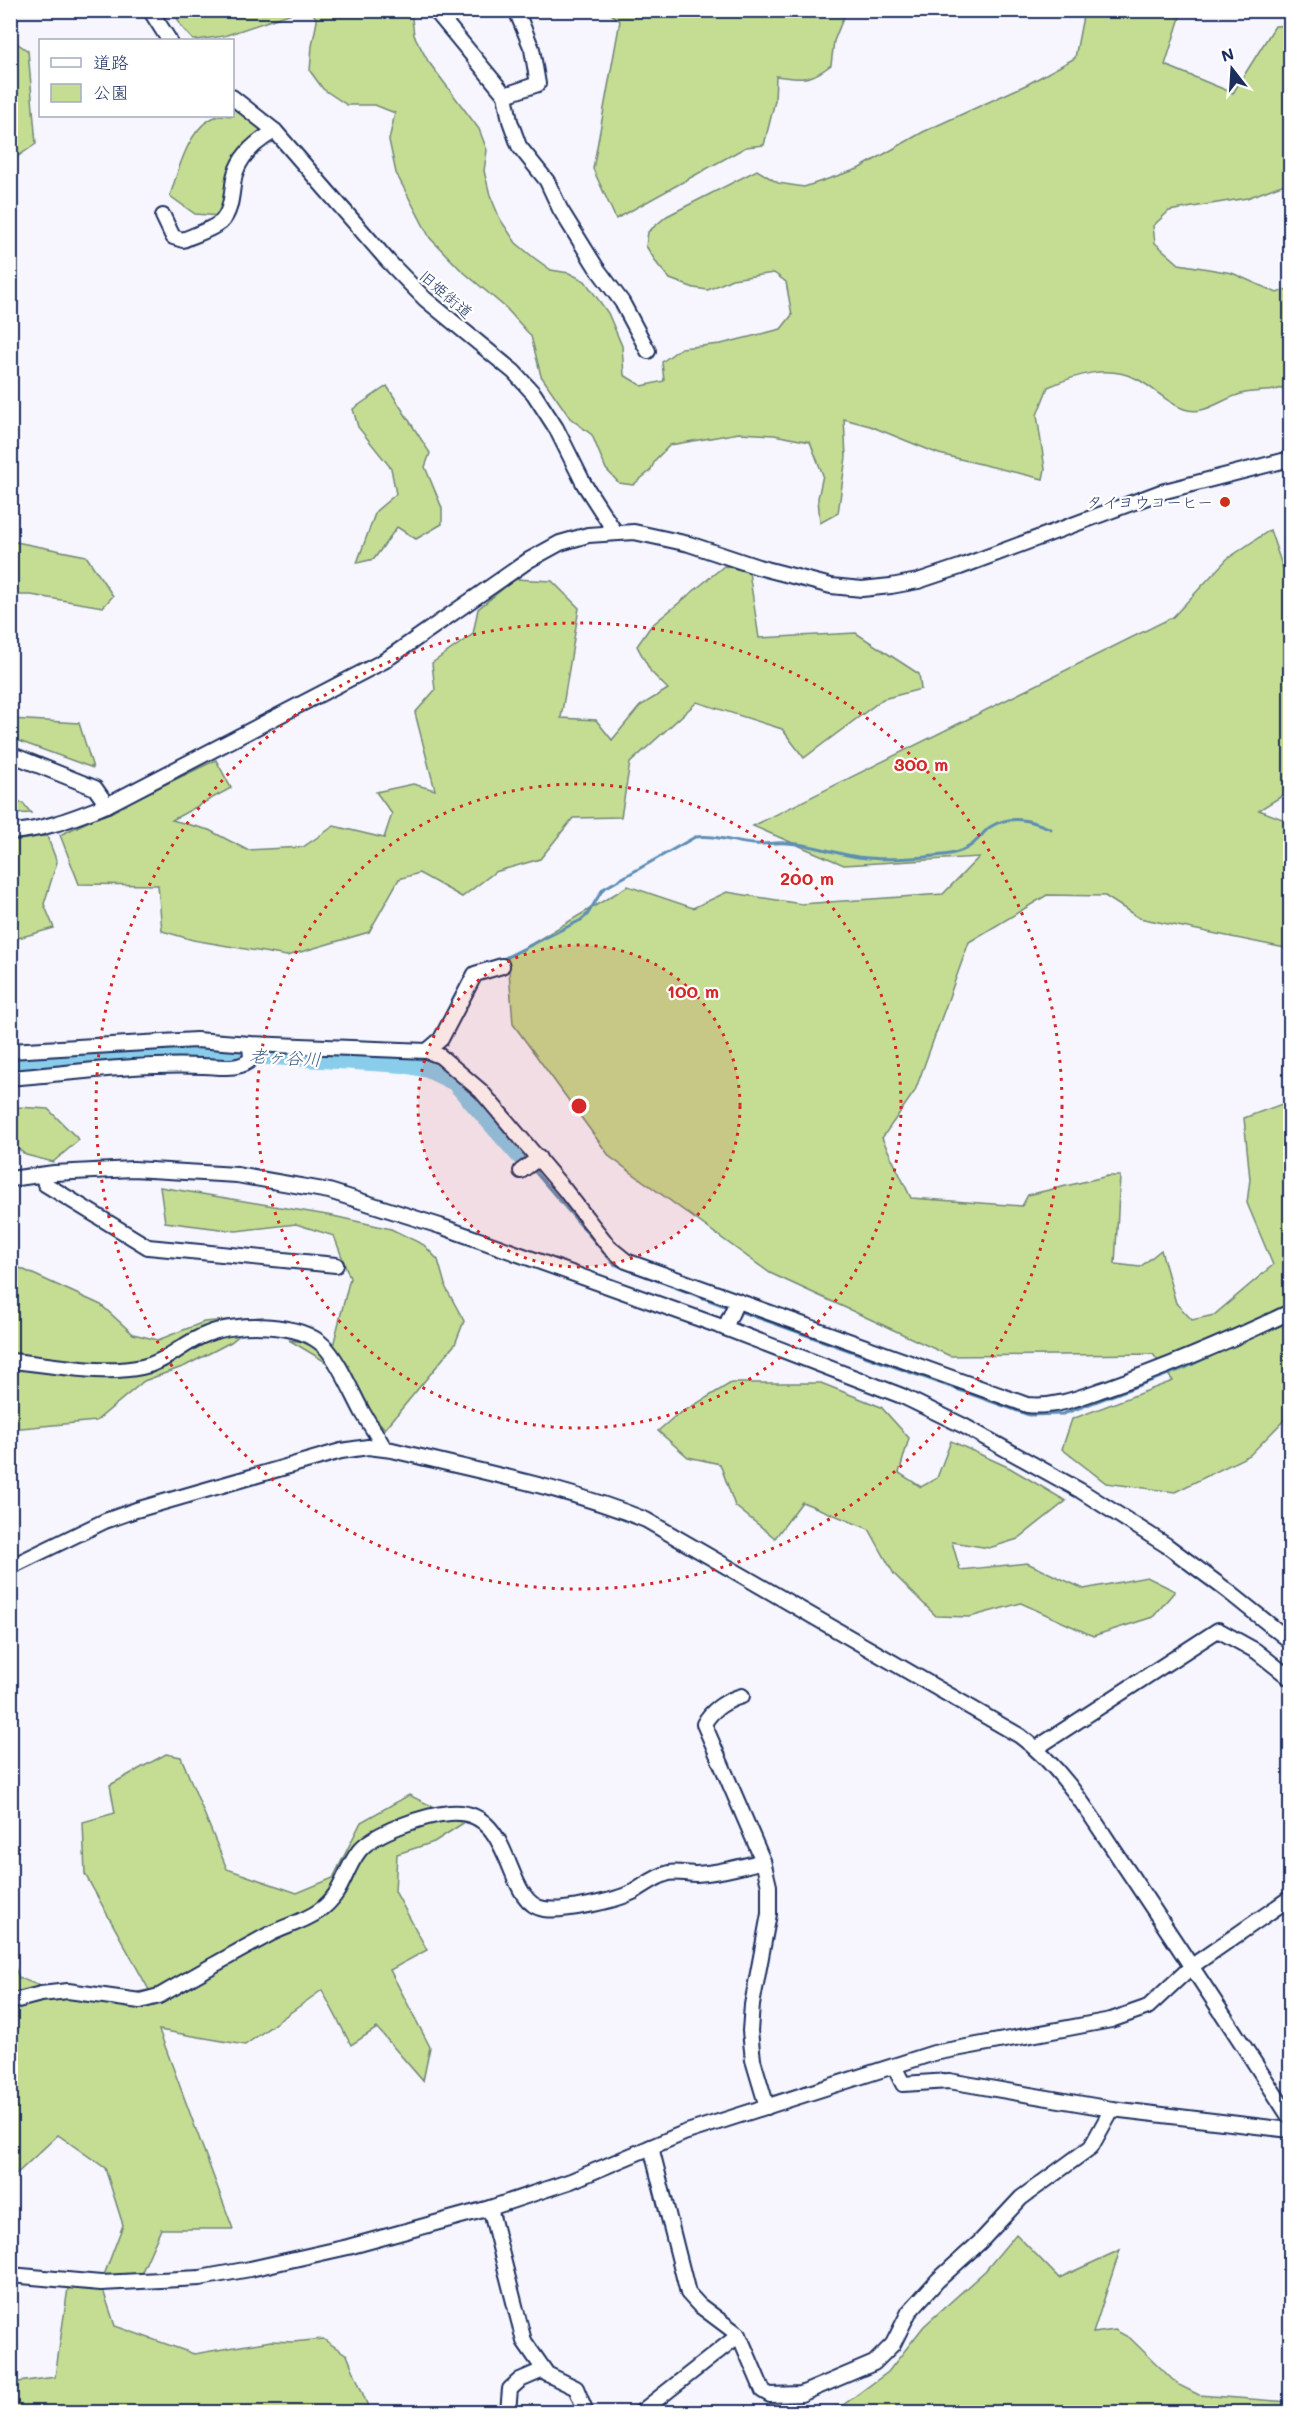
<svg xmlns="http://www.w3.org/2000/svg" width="1301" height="2423" viewBox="0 0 1301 2423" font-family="Mali,'Klee One',sans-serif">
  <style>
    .green { fill: #c5dd93; stroke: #708678; stroke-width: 1.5 }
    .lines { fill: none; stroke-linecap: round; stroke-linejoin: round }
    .stream { stroke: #5d8eb3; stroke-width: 3 }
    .river { stroke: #89cdeb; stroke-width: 20 }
    .minor-casing { stroke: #1b2f5e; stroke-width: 18 }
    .minor { stroke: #fff; stroke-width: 14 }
    .ring { fill: none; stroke: #d62828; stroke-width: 3; stroke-dasharray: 3 6 }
    .poi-dot { fill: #c8321e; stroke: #fff; stroke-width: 2 }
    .labels { text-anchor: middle; stroke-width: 4.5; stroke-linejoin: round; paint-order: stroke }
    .street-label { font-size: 16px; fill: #1b2f5e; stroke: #fff }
    .poi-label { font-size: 16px; fill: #1b2f5e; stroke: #fff; text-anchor: end }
    .water-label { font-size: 18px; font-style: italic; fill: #3c5e88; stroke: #fff }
    .centre { fill: #d62828; stroke: #fff; stroke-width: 3 }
    .ring-label { font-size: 18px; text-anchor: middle; font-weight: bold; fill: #d62828; stroke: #fff; stroke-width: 4.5; stroke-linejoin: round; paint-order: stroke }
  </style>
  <rect width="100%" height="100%" fill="#f7f6fe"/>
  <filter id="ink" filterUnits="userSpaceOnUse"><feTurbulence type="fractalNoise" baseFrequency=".0167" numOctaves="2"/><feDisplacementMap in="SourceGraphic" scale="12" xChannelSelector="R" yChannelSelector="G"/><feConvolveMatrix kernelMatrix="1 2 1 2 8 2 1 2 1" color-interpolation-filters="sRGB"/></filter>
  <g filter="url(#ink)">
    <g class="green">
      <polygon points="174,11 308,11 295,12 224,36 197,40 193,40 181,26"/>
      <path d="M312,11H411L414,35L428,61L479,129L487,150L484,171L490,195L500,219L516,243L533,257L551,270L569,273L585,281L608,313L622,346L624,375L642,386L664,381L662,362L681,348L721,344L781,329L792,315L786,282L774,273L732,279L708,290L694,288L670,279L658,265L646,246L648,232L667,216L757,170L778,183L804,187L858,169L923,132L1028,84L1075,58L1084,11H1182L1165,65L1233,93L1275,26L1290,25V182L1247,198L1169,211L1153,226L1155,243L1179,264L1232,273L1277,293L1290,288V385C1271,394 1259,389 1241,394C1221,399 1205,416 1184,409C1167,403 1153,387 1137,379C1107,364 1076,375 1048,387L1037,415L1045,469L1043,479L939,454L870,426L844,419L846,457L838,513L820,523L818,498L823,475L810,442L774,435L739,433L670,445L656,459L650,471L633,485L619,483L606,469L592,435L570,418L541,376L531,336L506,308L460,269L430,238L396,173L389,140L395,113L375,105H347L323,89L310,71L312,46L317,21Z"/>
      <path d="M607,11H846L834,41L831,65C809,82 803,79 776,76L775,101L764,145L746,147L616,219L593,169L620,21Z"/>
      <polygon points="11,39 28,51 36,144 11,161"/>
      <path d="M233,107L263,130L233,167L220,216L195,214L170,196C178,171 189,124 218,116C222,114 228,116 232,116Z"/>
      <polygon points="387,386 430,453 425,467 442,508 442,524 416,539 397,527 374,559 357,563 376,511 396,494 391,468 358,427 353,409"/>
      <polygon points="1270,530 1287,580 1290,579 1290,791 1259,810 1290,822 1290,949 1139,918 1105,896 1047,895 969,942 915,1091 882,1138 911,1198 1022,1206 1028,1195 1108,1176 1120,1176 1115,1264 1140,1267 1161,1250 1176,1303 1192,1320 1214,1315 1273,1265 1247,1203 1250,1179 1244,1118 1290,1101 1290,1414 1250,1455 1175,1492 1106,1483 1062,1449 1072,1419 1173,1381 1153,1354 950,1356 770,1273 610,1157 513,1024 508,958 628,886 693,908 727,892 801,904 943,894 979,857 844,865 753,826 1173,617 1227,559"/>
      <polygon points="11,541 86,556 113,596 103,607 31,595 11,595"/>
      <polygon points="724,566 749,572 759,638 856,633 919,674 921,689 883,699 804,758 782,729 697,702 630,763 621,817 573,818 540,859 495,872 462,897 419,873 399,879 369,932 287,956 193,940 162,931 158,885 79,884 60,835 216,760 231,788 172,820 209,830 247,850 303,847 334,826 384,838 392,814 376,792 413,784 435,790 415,713 435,690 432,663 473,634 478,609 515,579 552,581 579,608 561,718 596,720 612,740 640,706 668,689 651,672 637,646 651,626"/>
      <polygon points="11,719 79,723 93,768 19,741 11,743"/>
      <polygon points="11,802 23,803 31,813 11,814"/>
      <polygon points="47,836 57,862 44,904 54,928 11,940 10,838"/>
      <polygon points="11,1101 18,1107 48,1109 79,1140 53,1162 26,1155 11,1143"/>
      <polygon points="160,1187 333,1216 391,1229 424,1245 438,1260 446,1288 464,1321 455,1344 385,1429 331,1365 289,1340 333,1346 350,1278 334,1236 296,1224 236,1231 165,1222"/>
      <polygon points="11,1264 101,1305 133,1334 158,1340 204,1322 262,1317 231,1342 185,1366 144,1381 96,1421 11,1429"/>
      <polygon points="731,1383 821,1383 881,1407 909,1438 899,1473 921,1487 937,1478 951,1441 1010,1468 1066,1501 1018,1539 989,1548 952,1542 960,1570 1027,1563 1084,1589 1147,1577 1175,1591 1153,1617 1093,1636 1021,1603 970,1617 936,1616 894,1574 869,1529 802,1502 775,1538 735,1506 720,1464 688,1457 658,1431 674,1417"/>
      <polygon points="166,1754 181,1757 227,1869 297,1893 333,1878 361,1822 409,1795 465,1822 434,1842 397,1854 395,1891 427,1950 390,1970 430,2047 423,2081 377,2028 351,2045 322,1990 245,2045 159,2030 233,2229 161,2229 137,2283 101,2284 115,2326 194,2354 271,2341 293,2342 323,2339 347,2355 367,2404 368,2412 11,2412 11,2383 55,2377 68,2288 101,2283 123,2225 105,2168 58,2135 11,2179 10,1955 19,1978 84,2002 149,1990 85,1874 83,1822 115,1813 110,1785"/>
      <polygon points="1016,2234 1059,2278 1120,2250 1093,2333 1115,2330 1130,2338 1177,2384 1199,2395 1290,2402 1290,2412 808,2412 843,2405 888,2372 924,2326 985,2271"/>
    </g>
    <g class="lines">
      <g class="stream">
        <path d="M499,961L581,920L587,915L603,889L695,837C716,834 733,843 754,844C764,845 775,842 786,843C811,844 833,853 858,857C880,860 903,859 926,857C940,855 958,855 970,846C978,841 983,832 990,827C1010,814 1031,820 1051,829"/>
        <polyline points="428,1068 433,1059"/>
        <polyline points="531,1167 614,1264 730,1308"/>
        <polyline points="739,1311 1029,1415 1063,1414 1187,1367 1245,1340"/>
      </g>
      <polyline class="river" points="10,1066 189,1054 272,1055 404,1063 428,1068 455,1081 523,1158"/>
      <g class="minor-casing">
        <g id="minor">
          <polyline points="150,10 169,40"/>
          <polyline points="435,10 505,95 510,121 519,146 547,181 560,209 596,267 622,302 648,351"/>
          <polyline points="505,95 538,84 532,49 516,10"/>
          <polyline points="232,97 275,131 388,261 425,299 514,372 534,394 556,428 584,484 615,532"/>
          <path d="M163,216L173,237L183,240C194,235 211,230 221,222C233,210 231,190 235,174C241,154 257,141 275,131"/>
          <polyline points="10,754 95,788 107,805"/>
          <path d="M10,832C43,831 76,817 107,805L384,661L529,560L560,543L588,535L634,532L689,544L758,567L831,586L862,589L891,586L918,581L960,567L1161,492L1290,459"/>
          <path d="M10,1051L196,1040L250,1044L427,1051L440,1056L481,1091L564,1189L610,1248L626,1261L1027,1405C1056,1408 1081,1397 1107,1388C1170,1366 1231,1340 1290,1312"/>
          <polyline points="427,1051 441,1039 475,974 502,966"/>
          <path d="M10,1078C74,1073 139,1063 203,1066C217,1066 240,1071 251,1059L250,1044"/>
          <polyline points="521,1171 539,1158"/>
          <polyline points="43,1175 45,1184 148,1247 336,1265"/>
          <polyline points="10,1179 54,1173 133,1169 237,1175 329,1191 440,1226 725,1328 902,1396 964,1426 1081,1491 1166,1545 1229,1592 1290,1641"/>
          <polyline points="725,1328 737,1301"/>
          <path d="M10,1361C53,1364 100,1376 142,1367C169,1361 182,1343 207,1334C236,1322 300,1322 324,1346C338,1359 353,1395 363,1413C370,1425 378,1436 384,1448"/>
          <path d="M10,1567L105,1521L136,1510L341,1451L368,1447L392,1450C477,1471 565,1487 646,1520L1020,1736C1068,1772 1096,1825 1130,1874C1184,1955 1238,2036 1290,2118"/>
          <path d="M742,1696C727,1700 711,1710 704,1724L763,1861L769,1886V1914L752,2005L750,2031L753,2060L767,2107"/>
          <polyline points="1038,1749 1044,1743 1218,1630 1256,1651 1290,1678"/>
          <path d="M10,2002L41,1994L68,1991L140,2001L159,1996C196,1975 233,1954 270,1934C286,1926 305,1921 319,1911C344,1893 343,1872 359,1851C374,1832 426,1815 450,1813C515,1807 503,1903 544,1909C563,1912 615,1901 633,1892C644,1886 656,1876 669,1873C677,1871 687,1874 696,1874C718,1873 741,1867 763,1861"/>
          <polyline points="894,2066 903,2084 949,2081 1112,2109 1290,2130"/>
          <polyline points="651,2147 688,2293 699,2305 739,2335 763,2391 770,2395 801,2394 874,2363 893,2344 909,2312 938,2280 980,2242 1021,2198 1091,2147 1112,2109"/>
          <polyline points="490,2208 524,2341 547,2374 576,2388 586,2412"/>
          <polyline points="10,2275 101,2283 200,2278 250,2269 348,2247 490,2208 571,2181 684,2133 934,2053 1111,2020 1148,2007 1192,1966 1290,1898"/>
          <polyline points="508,2412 510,2389 520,2380 543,2370"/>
          <polyline points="641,2412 739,2335"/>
        </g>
      </g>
      <use href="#minor" class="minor"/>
    </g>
  </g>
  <circle cx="579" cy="1106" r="161" fill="#d62828" fill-opacity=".12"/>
  <g class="ring">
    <circle cx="579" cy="1106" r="161"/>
    <circle cx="579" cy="1106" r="322"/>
    <circle cx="579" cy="1106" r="483"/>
  </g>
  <circle class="poi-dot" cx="1225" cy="502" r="6"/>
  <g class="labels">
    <g class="street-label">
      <text transform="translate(446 294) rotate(41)" y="6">旧姫街道</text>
    </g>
    <g class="poi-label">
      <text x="1213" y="508">タイヨウコーヒー</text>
    </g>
    <g class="water-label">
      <text transform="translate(285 1058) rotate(3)" y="6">老ヶ谷川</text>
    </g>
  </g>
  <circle cx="579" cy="1106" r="9" class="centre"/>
  <g class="ring-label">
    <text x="921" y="771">300 m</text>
    <text x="807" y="885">200 m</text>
    <text x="693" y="998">100 m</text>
  </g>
  <rect width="1301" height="2423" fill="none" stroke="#fff" stroke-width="36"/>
  <rect x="18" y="18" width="1265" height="2387" fill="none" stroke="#1b2f5e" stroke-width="2" filter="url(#ink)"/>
  <rect x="39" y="39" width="195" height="78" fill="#ffffff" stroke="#a4acbf" stroke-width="1.5"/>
  <rect x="51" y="58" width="30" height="9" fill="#ffffff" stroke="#a4acbf" stroke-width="1.5"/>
  <text x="93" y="69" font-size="18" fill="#1b2f5e">道路</text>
  <rect x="51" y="84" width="30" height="18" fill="#c5dd93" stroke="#a4acbf" stroke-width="1.5"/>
  <text x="93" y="99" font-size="18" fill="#1b2f5e">公園</text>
  <g transform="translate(1232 69) rotate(343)" stroke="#ffffff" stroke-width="4.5" paint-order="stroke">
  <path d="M0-4.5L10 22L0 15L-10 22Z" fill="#1b2f5e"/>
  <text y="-9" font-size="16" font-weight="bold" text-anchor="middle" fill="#1b2f5e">N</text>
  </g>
</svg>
